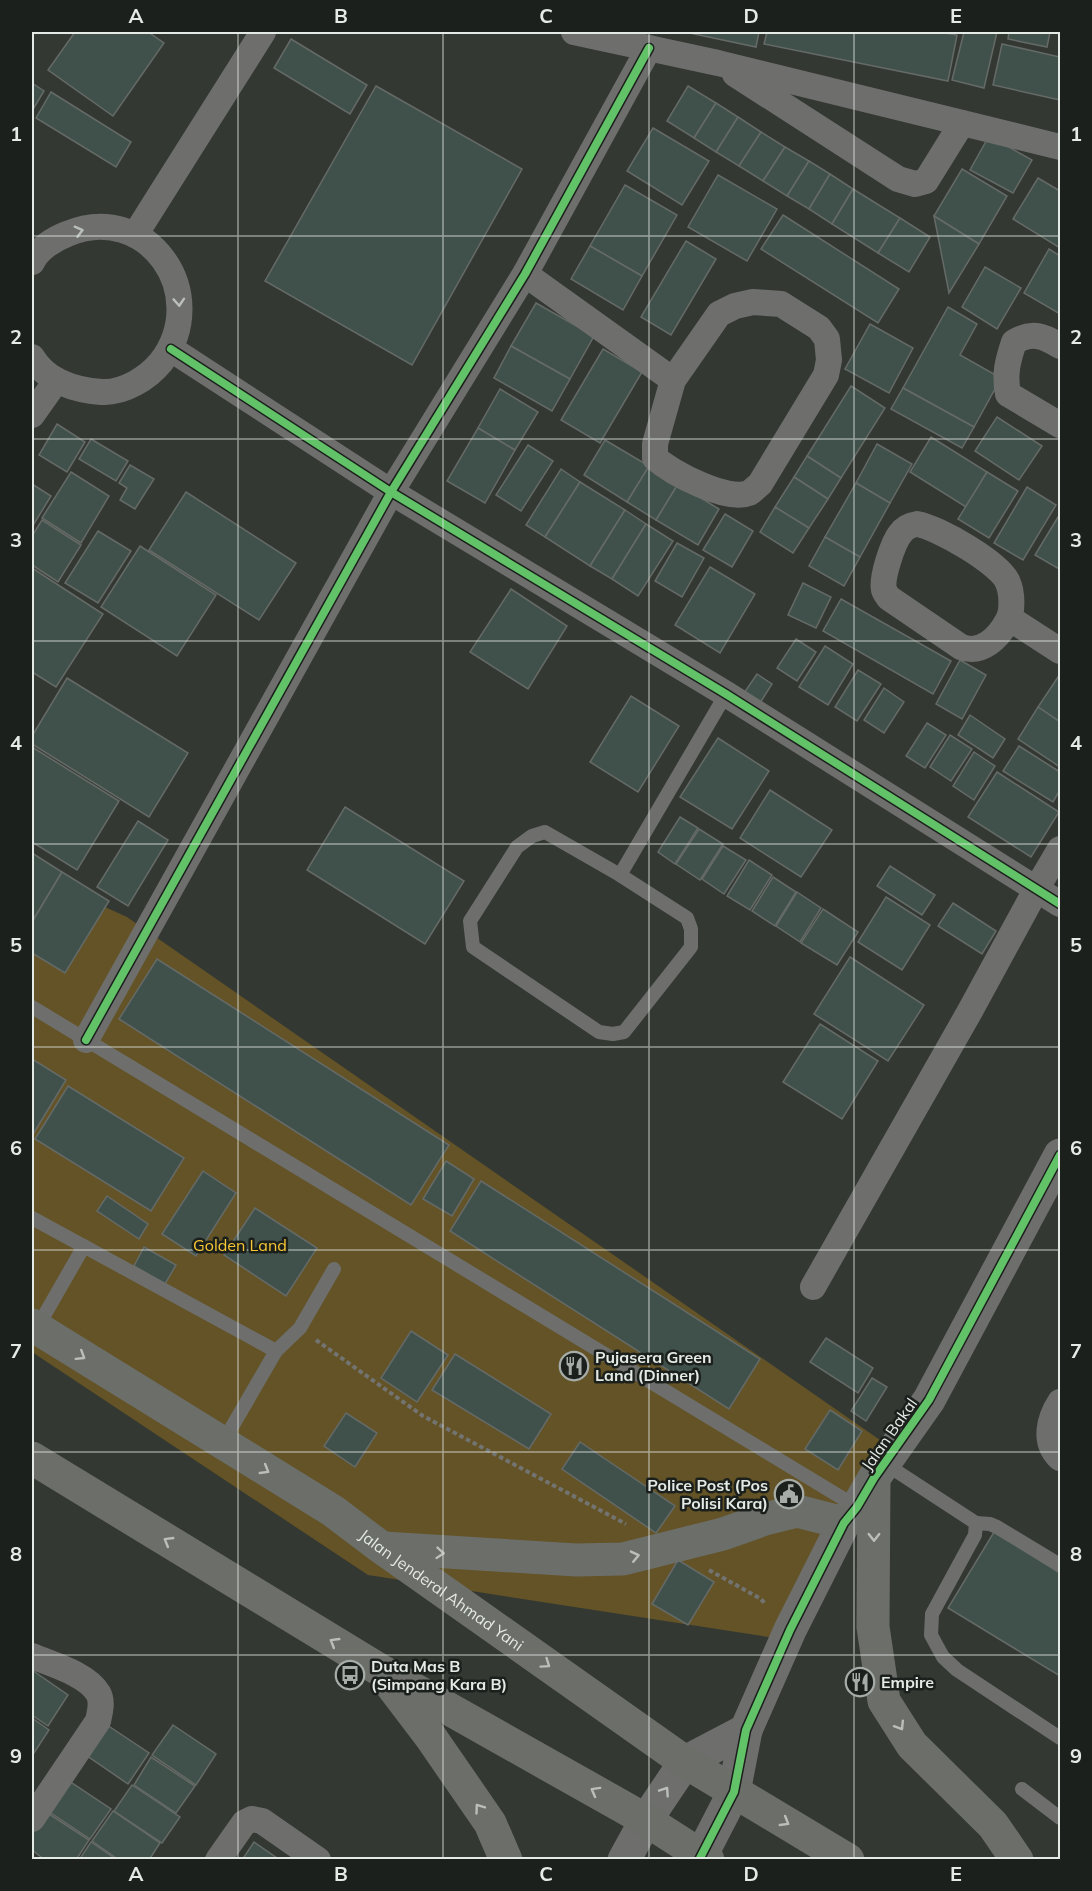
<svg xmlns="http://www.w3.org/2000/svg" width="1092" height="1891" viewBox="0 0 1092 1891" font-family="Mulish,sans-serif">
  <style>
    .green { fill: #635326 }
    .building { fill: #40514c; stroke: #656a67; stroke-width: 1.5 }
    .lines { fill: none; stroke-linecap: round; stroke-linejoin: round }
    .path { stroke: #737472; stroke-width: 4; stroke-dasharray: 4.5 3; stroke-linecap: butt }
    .service { stroke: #6e6f6d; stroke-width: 14 }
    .minor { stroke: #6e6f6d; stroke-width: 26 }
    .tertiary { stroke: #6e6f6d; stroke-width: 33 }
    .trunk { stroke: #6c6e6a; stroke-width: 33 }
    .cycleway-casing { stroke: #1c201c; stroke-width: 11 }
    .cycleway { stroke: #61c268; stroke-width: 8 }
    .oneway { stroke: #bbbfbb }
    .oneway2 { stroke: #babfba }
    .grid { fill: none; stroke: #e4eae5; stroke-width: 1.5; stroke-opacity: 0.55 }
    .labels { text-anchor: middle; stroke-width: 5; stroke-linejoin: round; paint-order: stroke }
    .park-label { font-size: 16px; fill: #f8c736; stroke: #1c201c }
    .poi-label { font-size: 16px; font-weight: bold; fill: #e4eae5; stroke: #1c201c; text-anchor: start }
    .street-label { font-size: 16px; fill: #e4eae5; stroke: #1c201c }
    .neatline { fill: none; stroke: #e4eae5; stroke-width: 2 }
    .grid-label { font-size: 20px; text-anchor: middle; font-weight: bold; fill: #e4eae5 }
  </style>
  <rect width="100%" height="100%" fill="#333833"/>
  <polygon class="green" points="32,874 127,917 903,1456 870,1510 794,1641 368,1575 32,1352"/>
  <g class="building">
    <polygon points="75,32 148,32 164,43 113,116 48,70"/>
    <polygon points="685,32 759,32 756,47"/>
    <polygon points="767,32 939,32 957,35 948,81 764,44"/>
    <polygon points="964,32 997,32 984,88 952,80"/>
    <polygon points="1009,32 1050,32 1047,47 1008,39"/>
    <polygon points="291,39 367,85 350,114 274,68"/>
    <polygon points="1002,44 1060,57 1060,100 993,85"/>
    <polygon points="32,83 44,91 32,111"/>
    <polygon points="376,86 522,169 412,365 265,281"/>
    <polygon points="688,86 716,103 694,138 667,121"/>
    <polygon points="51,92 131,142 116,167 36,118"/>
    <polygon points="716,103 738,117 716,152 694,138"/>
    <polygon points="738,117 761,132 739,166 716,152"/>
    <polygon points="653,128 709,161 682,205 627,171"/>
    <polygon points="761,132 785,147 763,181 739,166"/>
    <polygon points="989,136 1032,160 1013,193 970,170"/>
    <polygon points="785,147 809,161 787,196 763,181"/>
    <polygon points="809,161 830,174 809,209 787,196"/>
    <polygon points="962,169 1007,196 979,244 934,216"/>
    <polygon points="830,174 853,189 832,224 809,209"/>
    <polygon points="718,175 777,209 747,261 688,227"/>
    <polygon points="1038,178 1060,191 1060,248 1013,219"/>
    <polygon points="625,185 677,215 642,276 590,246"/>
    <polygon points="853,189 900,218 878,253 832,224"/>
    <polygon points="783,215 899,289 878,323 761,249"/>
    <polygon points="934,216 979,244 949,293"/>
    <polygon points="900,218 930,237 909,272 878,253"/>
    <polygon points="686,241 716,259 671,335 641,317"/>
    <polygon points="590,246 642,276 623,310 571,279"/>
    <polygon points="1049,249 1060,256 1060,314 1024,293"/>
    <polygon points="985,267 1021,288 997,329 962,307"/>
    <polygon points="536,303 594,336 570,379 511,346"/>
    <polygon points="948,307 977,324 960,355 1001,378 974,427 903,388"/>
    <polygon points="870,324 913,348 889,393 845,369"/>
    <polygon points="511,346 570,379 552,411 494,378"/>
    <polygon points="603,349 642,372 600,443 561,420"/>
    <polygon points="851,386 885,408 841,478 807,456"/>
    <polygon points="903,388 974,427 962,448 891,409"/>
    <polygon points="500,389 538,412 515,450 478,428"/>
    <polygon points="997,417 1042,446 1019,480 975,451"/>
    <polygon points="57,424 85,442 67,472 39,455"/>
    <polygon points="478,428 515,450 485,503 447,481"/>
    <polygon points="931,437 987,472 966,507 910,472"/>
    <polygon points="91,439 128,461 116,481 79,459"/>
    <polygon points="605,440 649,466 627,502 584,475"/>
    <polygon points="877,444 912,464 890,503 856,483"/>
    <polygon points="528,445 553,461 521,511 496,495"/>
    <polygon points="807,456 841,478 828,499 794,477"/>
    <polygon points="130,465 154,479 135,509 120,500 127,488 119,483"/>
    <polygon points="649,466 678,484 656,520 627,502"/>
    <polygon points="561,469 580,482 545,537 526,525"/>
    <polygon points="71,472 109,496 81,543 42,518"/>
    <polygon points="987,472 1018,491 989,538 958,519"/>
    <polygon points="794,477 828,499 809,528 775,507"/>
    <polygon points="580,482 625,510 590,566 545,537"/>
    <polygon points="856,483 890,503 860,557 825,537"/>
    <polygon points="32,484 51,496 32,527"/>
    <polygon points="678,484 719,509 698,545 656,520"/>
    <polygon points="1027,487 1056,505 1023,560 994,543"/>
    <polygon points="186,492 296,563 259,620 149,550"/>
    <polygon points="775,507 809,528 793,553 760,532"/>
    <polygon points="625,510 646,524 612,579 590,566"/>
    <polygon points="725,514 753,531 732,567 703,550"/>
    <polygon points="1058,517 1060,519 1060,566 1059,569 1035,555"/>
    <polygon points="42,520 81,545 58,582 32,565 32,536"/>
    <polygon points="646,524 673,541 638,596 612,579"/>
    <polygon points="98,531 131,551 98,603 65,583"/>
    <polygon points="825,537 860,557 844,586 809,566"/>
    <polygon points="677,543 704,558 682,597 655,581"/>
    <polygon points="140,546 216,595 177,656 101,607"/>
    <polygon points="710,567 755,594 720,653 675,625"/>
    <polygon points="32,568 103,614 56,687 32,672"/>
    <polygon points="803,583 831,597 816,628 788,615"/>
    <polygon points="511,589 567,626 528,689 470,652"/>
    <polygon points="841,599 951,661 933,694 823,631"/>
    <polygon points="796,639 816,652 797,681 777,668"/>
    <polygon points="825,646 853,664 828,705 799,687"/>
    <polygon points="960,660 986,675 962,719 936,704"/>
    <polygon points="858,670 881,684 857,721 835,707"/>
    <polygon points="757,674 772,684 760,703 744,693"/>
    <polygon points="1060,674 1060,722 1038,707"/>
    <polygon points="67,678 188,753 149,817 32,744 32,736"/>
    <polygon points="884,688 904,702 884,733 864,720"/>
    <polygon points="631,696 679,726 638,792 590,762"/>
    <polygon points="1038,707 1060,722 1060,767 1018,739"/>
    <polygon points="970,715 1005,739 993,758 958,735"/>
    <polygon points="927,723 946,735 925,768 906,756"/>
    <polygon points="950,735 972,749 951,781 930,767"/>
    <polygon points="718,738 769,771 732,829 680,797"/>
    <polygon points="1019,746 1060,772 1060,790 1053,802 1003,771"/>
    <polygon points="32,747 119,801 77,870 32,842"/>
    <polygon points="974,752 995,766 974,800 953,786"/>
    <polygon points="997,772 1059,812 1031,857 968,817"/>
    <polygon points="770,790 832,830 801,877 740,838"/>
    <polygon points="345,807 464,881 425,944 307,870"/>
    <polygon points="680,817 698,828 675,864 658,852"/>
    <polygon points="138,821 168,840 128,906 97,887"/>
    <polygon points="699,829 723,844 700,880 676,864"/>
    <polygon points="723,846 746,860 724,894 702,879"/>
    <polygon points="32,853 62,872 32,922"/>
    <polygon points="749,860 772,875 750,910 727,896"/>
    <polygon points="890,866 935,895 922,915 877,886"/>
    <polygon points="62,872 109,901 65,973 32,953 32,922"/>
    <polygon points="773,877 796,892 775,926 752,911"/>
    <polygon points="797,892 821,908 800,942 776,926"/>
    <polygon points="886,897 930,925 902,970 858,942"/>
    <polygon points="953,903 996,931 982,954 938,926"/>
    <polygon points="823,909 858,932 837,965 801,943"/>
    <polygon points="850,957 924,1005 888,1061 814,1014"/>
    <polygon points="157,959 449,1145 411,1205 119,1019"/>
    <polygon points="820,1024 878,1061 842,1119 783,1082"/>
    <polygon points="32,1059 66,1080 32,1136"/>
    <polygon points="68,1086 184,1158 151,1211 35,1139"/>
    <polygon points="446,1161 474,1179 452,1216 423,1199"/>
    <polygon points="203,1171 236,1193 196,1256 162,1234"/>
    <polygon points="481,1181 760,1359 729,1409 450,1231"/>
    <polygon points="107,1196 148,1224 139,1239 97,1211"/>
    <polygon points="255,1208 317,1248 286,1296 224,1255"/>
    <polygon points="144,1247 176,1265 165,1284 134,1266"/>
    <polygon points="411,1331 448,1355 417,1402 381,1378"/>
    <polygon points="826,1338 873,1368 858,1393 810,1362"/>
    <polygon points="455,1354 551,1414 529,1449 432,1390"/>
    <polygon points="872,1378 887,1387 866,1421 851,1411"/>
    <polygon points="830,1410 862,1431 838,1470 805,1449"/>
    <polygon points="346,1413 377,1433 355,1467 324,1446"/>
    <polygon points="580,1442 675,1506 656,1533 562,1469"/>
    <polygon points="994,1532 1060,1573 1060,1676 948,1608"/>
    <polygon points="678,1560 714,1582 688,1625 652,1604"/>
    <polygon points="32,1670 68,1695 48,1726 32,1715"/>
    <polygon points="32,1718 49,1730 32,1756"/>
    <polygon points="101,1721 149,1753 128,1784 80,1751"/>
    <polygon points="173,1725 216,1754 196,1785 152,1755"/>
    <polygon points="151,1757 195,1786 176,1813 134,1785"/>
    <polygon points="63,1777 111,1809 90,1839 42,1807"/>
    <polygon points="132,1785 180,1817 162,1843 114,1811"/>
    <polygon points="40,1808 89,1840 76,1860 45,1860 32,1850 32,1821"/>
    <polygon points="113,1811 160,1843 149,1860 119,1860 92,1841"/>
    <polygon points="91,1842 117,1860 79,1860"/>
    <polygon points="254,1842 280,1860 242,1860"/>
  </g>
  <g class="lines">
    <g class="path">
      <polyline points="316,1340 423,1416 626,1524"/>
      <polyline points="709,1570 761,1599 766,1605"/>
    </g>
    <g class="service">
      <polygon points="545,832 620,875 687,918 691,929 691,947 624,1032 613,1034 599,1032 473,947 470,921 517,847 532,836"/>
      <polyline points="620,875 726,694"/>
      <polyline points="32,1007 857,1507"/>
      <polyline points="32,1218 276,1351"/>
      <polyline points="37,1328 84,1246"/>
      <polyline points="222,1444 276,1351 300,1328 334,1269"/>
      <polyline points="884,1463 976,1523 975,1535 932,1614 931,1635 943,1657 957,1670 1060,1738"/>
      <polyline points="976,1523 990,1524 997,1527 1060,1565"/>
      <polyline points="1022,1789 1060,1818"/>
    </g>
    <g class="minor">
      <polyline points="574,32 718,63 1060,147"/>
      <polyline points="735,74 898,179 915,184 926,181 962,123"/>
      <polyline points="135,235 263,32"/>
      <path d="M32,262C38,249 54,239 67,234C147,200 213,294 161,362C148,378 124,393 102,392C75,390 46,381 32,357"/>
      <polyline points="525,274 673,380"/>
      <path d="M753,302L781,304L819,328L827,339L829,360L826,375L760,484C757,486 753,491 749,493C727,502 672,473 655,458V444L673,380L719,314L735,306Z"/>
      <path d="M1060,346C1044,336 1032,331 1014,342C1008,360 1004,374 1008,394L1060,425"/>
      <polyline points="171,349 391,492 726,694 1060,904"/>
      <polyline points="32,415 56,381"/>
      <path d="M917,524C937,527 1002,564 1008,583C1012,592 1013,611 1008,620C999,637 982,655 961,647L889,598C888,597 884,591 884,590C881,578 893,543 900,534C904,528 910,525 917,524Z"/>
      <polyline points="1009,618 1060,651"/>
      <polyline points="86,1040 391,492 525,274 649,48"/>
      <polyline points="813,1287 970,1011 1037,888 1060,849"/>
      <path d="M1060,1402C1049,1419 1043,1442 1060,1458"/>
      <path d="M32,1656C51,1664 87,1674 98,1693C103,1701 100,1712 98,1721L32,1819"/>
      <polyline points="218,1860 244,1823 252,1819 262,1821 318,1860"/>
    </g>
    <g class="tertiary">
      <polyline points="624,1860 646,1820 685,1762 746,1730"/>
      <polyline points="699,1860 734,1792 746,1730 790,1630 844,1523 857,1507 874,1478 929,1400 1060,1155"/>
    </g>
    <g class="trunk">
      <path id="s1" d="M32,1325L333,1511L382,1548L685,1762L848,1860"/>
      <polyline points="32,1458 380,1670 646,1820 708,1860"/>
      <polyline points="874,1478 873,1627 884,1701 912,1745 993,1825 1017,1860"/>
      <polyline points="384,1548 576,1560 623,1559 723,1534 765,1519 797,1511 844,1523"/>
      <polyline points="389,1682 430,1736 490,1823 506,1860"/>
    </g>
    <g class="cycleway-casing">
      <g id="cycleway">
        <polyline points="171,349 391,492 726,694 1060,904"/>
        <polyline points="86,1040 391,492 525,274 649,48"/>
        <polyline points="699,1860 734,1792 746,1730 790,1630 844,1523 857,1507 874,1478 929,1400 1060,1155"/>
      </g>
    </g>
    <use href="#cycleway" class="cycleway"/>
  </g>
  <defs><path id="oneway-chevron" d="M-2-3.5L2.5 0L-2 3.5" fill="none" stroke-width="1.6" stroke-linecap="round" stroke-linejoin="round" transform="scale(1.5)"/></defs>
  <g class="oneway">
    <use href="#oneway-chevron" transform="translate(79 231) rotate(-15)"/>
    <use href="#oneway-chevron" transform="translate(179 302) rotate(86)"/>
    <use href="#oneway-chevron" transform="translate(665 1791) rotate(-56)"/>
  </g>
  <g class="oneway2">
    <use href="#oneway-chevron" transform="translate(81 1356) rotate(32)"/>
    <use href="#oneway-chevron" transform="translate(265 1470) rotate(31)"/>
    <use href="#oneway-chevron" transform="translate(874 1537) rotate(90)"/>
    <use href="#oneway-chevron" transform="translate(168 1541) rotate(-149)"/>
    <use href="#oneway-chevron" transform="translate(440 1553) rotate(5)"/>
    <use href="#oneway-chevron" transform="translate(635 1556) rotate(-13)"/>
    <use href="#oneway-chevron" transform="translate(334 1642) rotate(-149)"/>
    <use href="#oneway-chevron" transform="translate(546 1664) rotate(35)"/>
    <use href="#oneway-chevron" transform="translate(900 1726) rotate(58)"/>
    <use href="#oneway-chevron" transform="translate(595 1791) rotate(-151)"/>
    <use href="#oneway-chevron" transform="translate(479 1808) rotate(-126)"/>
    <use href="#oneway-chevron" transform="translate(785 1822) rotate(31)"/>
  </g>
  <path class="grid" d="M238,32V1860M443,32V1860M649,32V1860M854,32V1860M32,236H1060M32,439H1060M32,641H1060M32,844H1060M32,1047H1060M32,1250H1060M32,1452H1060M32,1655H1060"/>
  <defs>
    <g id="restaurant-ring" transform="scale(1.5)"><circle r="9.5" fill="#1c201c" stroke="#a6aca7" stroke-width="1.5"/><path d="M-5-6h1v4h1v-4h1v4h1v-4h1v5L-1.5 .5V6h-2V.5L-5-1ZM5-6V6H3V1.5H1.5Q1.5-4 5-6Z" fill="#a6aca7"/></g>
    <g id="civic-ring" transform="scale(1.5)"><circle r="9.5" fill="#1c201c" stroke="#a6aca7" stroke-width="1.5"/><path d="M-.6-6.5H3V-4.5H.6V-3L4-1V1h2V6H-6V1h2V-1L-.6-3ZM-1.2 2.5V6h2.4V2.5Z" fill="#a6aca7"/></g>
    <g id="bus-ring" transform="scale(1.5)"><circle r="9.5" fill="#1c201c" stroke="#a6aca7" stroke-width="1.5"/><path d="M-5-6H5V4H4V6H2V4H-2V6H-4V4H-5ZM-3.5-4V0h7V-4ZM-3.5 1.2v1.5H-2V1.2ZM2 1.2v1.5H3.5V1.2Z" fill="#a6aca7"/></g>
  </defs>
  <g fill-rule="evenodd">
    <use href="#restaurant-ring" x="574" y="1366"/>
    <use href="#civic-ring" x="789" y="1494"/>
    <use href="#bus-ring" x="350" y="1675"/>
    <use href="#restaurant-ring" x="860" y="1682"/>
  </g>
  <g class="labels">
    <g class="park-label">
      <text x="240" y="1251">Golden Land</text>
    </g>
    <g class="poi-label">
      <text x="595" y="1363">Pujasera Green<tspan x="595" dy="18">Land (Dinner)</tspan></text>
      <text x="768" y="1491" text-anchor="end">Police Post (Pos<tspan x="768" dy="18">Polisi Kara)</tspan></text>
      <text x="371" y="1672">Duta Mas B<tspan x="371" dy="18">(Simpang Kara B)</tspan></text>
      <text x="881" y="1688">Empire</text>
    </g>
    <g class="street-label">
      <text transform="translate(889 1434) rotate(-55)" y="6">Jalan Bakal</text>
      <text dy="6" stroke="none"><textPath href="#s1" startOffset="488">Jalan Jenderal Ahmad Yani</textPath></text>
    </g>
  </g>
  <rect width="1092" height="1891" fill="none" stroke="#1c201c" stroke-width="66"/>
  <rect x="33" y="33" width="1026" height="1825" class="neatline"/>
  <g class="grid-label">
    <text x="136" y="23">A</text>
    <text x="341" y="23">B</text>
    <text x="546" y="23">C</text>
    <text x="751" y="23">D</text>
    <text x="956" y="23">E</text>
    <text x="16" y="141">1</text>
    <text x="1076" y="141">1</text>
    <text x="16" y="344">2</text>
    <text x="1076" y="344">2</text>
    <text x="16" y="547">3</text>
    <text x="1076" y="547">3</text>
    <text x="16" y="750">4</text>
    <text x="1076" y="750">4</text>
    <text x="16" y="952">5</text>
    <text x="1076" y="952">5</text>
    <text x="16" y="1155">6</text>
    <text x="1076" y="1155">6</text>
    <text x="16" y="1358">7</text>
    <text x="1076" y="1358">7</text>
    <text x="16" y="1561">8</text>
    <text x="1076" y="1561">8</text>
    <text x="16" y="1763">9</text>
    <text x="1076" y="1763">9</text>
    <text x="136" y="1881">A</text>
    <text x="341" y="1881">B</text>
    <text x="546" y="1881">C</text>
    <text x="751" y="1881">D</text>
    <text x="956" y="1881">E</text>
  </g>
</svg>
